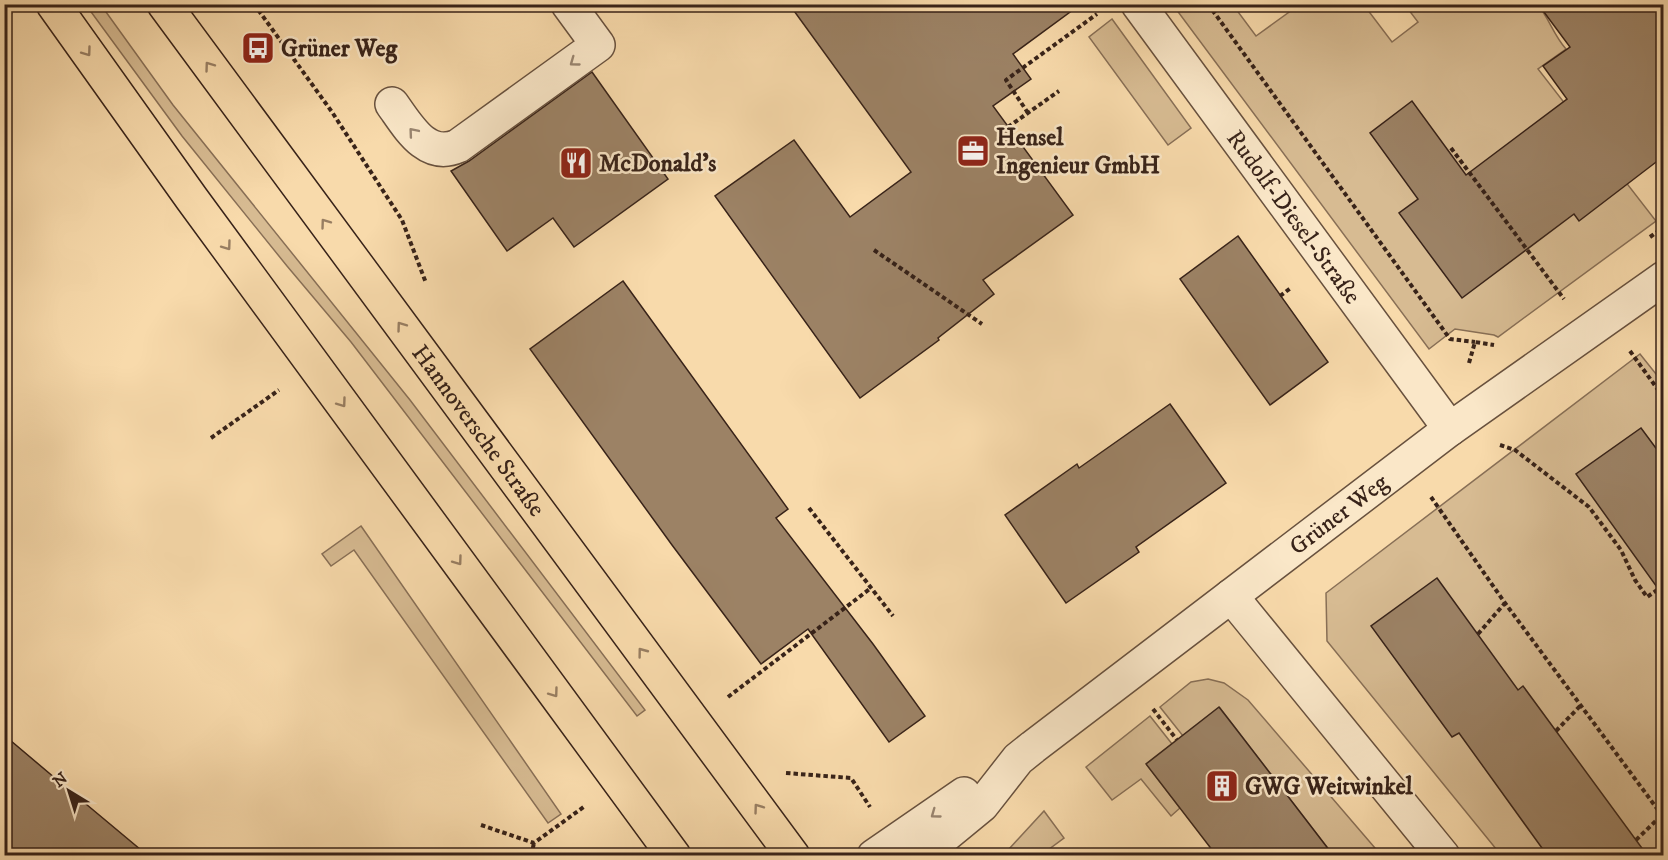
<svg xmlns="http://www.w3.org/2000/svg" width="1668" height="860" viewBox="0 0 1668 860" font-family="'IM FELL DW Pica',serif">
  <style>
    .green { fill: #d7bb92; stroke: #886f56; stroke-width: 1.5 }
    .building { fill: #9c8265; stroke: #382319; stroke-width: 1.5 }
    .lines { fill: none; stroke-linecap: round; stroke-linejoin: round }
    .minor-casing { stroke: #68513e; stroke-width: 36 }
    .major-casing { stroke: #382319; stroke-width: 36 }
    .path { stroke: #382319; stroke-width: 4; stroke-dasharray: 4.5 3; stroke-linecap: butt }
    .minor { stroke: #fae7c8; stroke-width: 33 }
    .major { stroke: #f8daab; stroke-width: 33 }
    .oneway { stroke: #987e62 }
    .oneway2 { stroke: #998570 }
    .labels { text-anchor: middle; stroke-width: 5; stroke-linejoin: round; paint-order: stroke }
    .poi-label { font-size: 24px; font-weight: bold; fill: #382319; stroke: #fae7c8; text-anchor: start }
    .street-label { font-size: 24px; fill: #382319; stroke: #fae7c8 }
  </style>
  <rect width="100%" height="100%" fill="#f8daab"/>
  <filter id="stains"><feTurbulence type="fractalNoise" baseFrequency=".00333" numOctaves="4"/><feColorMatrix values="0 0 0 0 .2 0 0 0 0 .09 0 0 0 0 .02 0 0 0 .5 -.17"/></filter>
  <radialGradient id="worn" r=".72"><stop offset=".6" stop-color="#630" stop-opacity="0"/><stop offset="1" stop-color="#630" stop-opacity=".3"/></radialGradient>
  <g class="green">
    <polygon points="86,5 101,5 173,105 410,400 645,710 637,716 351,342 287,266 182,136"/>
    <path d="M1173,5H1233L1256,36L1299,5H1364L1392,42L1418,22L1405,5H1538C1550,20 1553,34 1566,49L1538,69L1656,221L1498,337L1494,335L1455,329L1429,349Z"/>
    <polygon points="1112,19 1191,128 1168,145 1089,37"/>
    <polygon points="1640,354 1664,384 1663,855 1501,855 1327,641 1326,593"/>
    <polygon points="361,526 561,814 548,823 354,550 331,566 322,554"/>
    <polygon points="1208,679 1224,683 1248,700 1381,855 1333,855 1220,708 1183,736 1160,707 1191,682"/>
    <polygon points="1150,716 1172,744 1147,765 1180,808 1171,816 1141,779 1112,800 1086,767"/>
    <polygon points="1044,811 1064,838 1041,855 1006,855 1009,849"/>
  </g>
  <g class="building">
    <polygon points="789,4 1081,4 1013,54 1031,79 993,106 1073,215 983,280 994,294 938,338 939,340 860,398 715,196 794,140 850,217 911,172"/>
    <polygon points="1538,4 1664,4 1664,156 1579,221 1574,214 1462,298 1399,213 1418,199 1370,133 1412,101 1466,175 1567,99 1543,66 1570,47"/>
    <polygon points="592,72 668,179 574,247 553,218 507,251 451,171 469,161"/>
    <polygon points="1238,236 1328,362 1270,405 1180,279"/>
    <polygon points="623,281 788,509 776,518 873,644 925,716 889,742 808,629 761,664 672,545 530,349"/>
    <polygon points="1170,404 1226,483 1136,547 1139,552 1066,603 1005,515 1077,464 1079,468"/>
    <polygon points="1641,428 1664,459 1664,597 1576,474"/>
    <polygon points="1437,578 1518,690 1523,686 1647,855 1547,855 1459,733 1452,737 1371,626"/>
    <polygon points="1219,707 1233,725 1333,855 1216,855 1146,764"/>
    <polygon points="4,735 62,784 147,855 4,855"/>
  </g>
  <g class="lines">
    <g class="minor-casing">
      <g id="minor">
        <path id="s1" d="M1138,4L1450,429"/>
        <path d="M392,104C408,126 426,160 458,146L598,45L568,4"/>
        <polyline points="1231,596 1443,856"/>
        <polyline points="874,856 964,794"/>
        <path id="s2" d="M920,856L982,805L1018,759L1033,747L1450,429L1664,278"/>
      </g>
    </g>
    <g class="major-casing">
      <g id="major">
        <polyline points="53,4 192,199 674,856"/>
        <path id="s3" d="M164,4L793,856"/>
      </g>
    </g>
    <g class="path">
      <polyline points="254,4 332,112 402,220 426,283"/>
      <polyline points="1208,4 1450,339 1475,342"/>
      <polyline points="4,6 11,15"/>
      <polyline points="1028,113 1006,80 1097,14"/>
      <polyline points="1008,127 1059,91"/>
      <polyline points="1451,148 1564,299"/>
      <polyline points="1650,237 1664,227"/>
      <polyline points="874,250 982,324"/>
      <polyline points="1280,296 1292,287"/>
      <polyline points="1630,351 1664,398"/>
      <polyline points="1469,363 1475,342 1494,345"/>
      <polyline points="211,438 279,390"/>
      <polyline points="1500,445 1515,450 1589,507 1621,550 1635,580 1647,597 1660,588 1664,593"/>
      <polyline points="1431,497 1505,603 1664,818"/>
      <polyline points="809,508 893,616"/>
      <polyline points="1478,634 1505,603"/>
      <polyline points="728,697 871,588"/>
      <polyline points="1153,709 1177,740"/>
      <polyline points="1556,731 1580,706"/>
      <polyline points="786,773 851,778 870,807"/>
      <polyline points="481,825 534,843 585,806"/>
      <polyline points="1636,840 1662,815"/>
      <polyline points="531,856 534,843"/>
    </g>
    <use href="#minor" class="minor"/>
    <use href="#major" class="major"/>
  </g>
  <defs><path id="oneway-chevron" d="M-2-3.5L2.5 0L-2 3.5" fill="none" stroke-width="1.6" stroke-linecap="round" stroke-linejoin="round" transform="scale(1.5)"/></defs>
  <g class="oneway">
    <use href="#oneway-chevron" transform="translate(87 52) rotate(54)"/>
    <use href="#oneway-chevron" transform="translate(209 66) rotate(-126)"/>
    <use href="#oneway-chevron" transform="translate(325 223) rotate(-126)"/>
    <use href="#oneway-chevron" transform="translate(227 246) rotate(54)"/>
    <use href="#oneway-chevron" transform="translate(401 326) rotate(-126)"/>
    <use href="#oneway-chevron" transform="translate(342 403) rotate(54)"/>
    <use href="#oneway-chevron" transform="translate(458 561) rotate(54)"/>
    <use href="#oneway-chevron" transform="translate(642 652) rotate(-127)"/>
    <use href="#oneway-chevron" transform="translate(554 693) rotate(54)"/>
    <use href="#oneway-chevron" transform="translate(758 808) rotate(-126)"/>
  </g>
  <g class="oneway2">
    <use href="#oneway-chevron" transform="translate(574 62) rotate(144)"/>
    <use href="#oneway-chevron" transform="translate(413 132) rotate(-130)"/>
    <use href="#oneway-chevron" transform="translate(935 814) rotate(144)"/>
  </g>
  <defs>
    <g id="bus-square" transform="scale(1.725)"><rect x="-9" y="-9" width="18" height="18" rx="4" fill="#8f2418" stroke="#fae7c8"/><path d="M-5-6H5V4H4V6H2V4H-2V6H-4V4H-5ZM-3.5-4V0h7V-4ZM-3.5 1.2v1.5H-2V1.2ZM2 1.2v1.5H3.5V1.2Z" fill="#fff"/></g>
    <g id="office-square" transform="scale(1.725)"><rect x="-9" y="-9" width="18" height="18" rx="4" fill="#8f2418" stroke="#fae7c8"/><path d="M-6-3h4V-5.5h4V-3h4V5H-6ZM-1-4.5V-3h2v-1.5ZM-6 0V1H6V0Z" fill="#fff"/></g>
    <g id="restaurant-square" transform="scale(1.725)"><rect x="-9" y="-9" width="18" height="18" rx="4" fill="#8f2418" stroke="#fae7c8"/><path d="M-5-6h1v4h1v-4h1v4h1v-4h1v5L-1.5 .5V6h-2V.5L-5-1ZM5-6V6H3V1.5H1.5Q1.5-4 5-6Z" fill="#fff"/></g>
    <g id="building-square" transform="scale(1.725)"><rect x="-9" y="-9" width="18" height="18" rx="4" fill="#8f2418" stroke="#fae7c8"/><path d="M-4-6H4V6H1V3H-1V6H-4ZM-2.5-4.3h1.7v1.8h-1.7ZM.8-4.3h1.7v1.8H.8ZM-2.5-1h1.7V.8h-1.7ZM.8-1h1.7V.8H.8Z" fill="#fff"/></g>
  </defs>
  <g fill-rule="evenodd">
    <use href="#bus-square" x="258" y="48"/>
    <use href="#office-square" x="973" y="151"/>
    <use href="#restaurant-square" x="576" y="163"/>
    <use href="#building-square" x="1222" y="786"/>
  </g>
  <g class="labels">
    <g class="poi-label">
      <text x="281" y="56">Grüner Weg</text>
      <text x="996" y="145">Hensel<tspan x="996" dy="28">Ingenieur GmbH</tspan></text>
      <text x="599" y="171">McDonald's</text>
      <text x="1245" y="794">GWG Weitwinkel</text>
    </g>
    <g class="street-label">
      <text dy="8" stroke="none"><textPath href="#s1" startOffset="264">Rudolf-Diesel-Straße</textPath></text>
      <text dy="8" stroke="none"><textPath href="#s3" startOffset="530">Hannoversche Straße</textPath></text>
      <text dy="8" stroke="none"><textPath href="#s2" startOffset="542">Grüner Weg</textPath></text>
    </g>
  </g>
  <rect width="1668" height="860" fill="none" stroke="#f8daab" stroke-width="24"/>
  <rect x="6" y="6" width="1656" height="848" fill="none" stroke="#382319" stroke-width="3"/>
  <rect x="12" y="12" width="1644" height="836" fill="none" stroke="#382319" stroke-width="1.5"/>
  <g transform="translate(69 791) rotate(322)" stroke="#fae7c8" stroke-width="4.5" paint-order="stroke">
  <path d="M0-4.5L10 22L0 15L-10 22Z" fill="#382319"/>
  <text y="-9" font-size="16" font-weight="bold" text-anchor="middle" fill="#382319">N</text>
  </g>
  <rect width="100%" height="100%" filter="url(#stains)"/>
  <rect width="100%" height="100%" fill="url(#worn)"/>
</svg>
